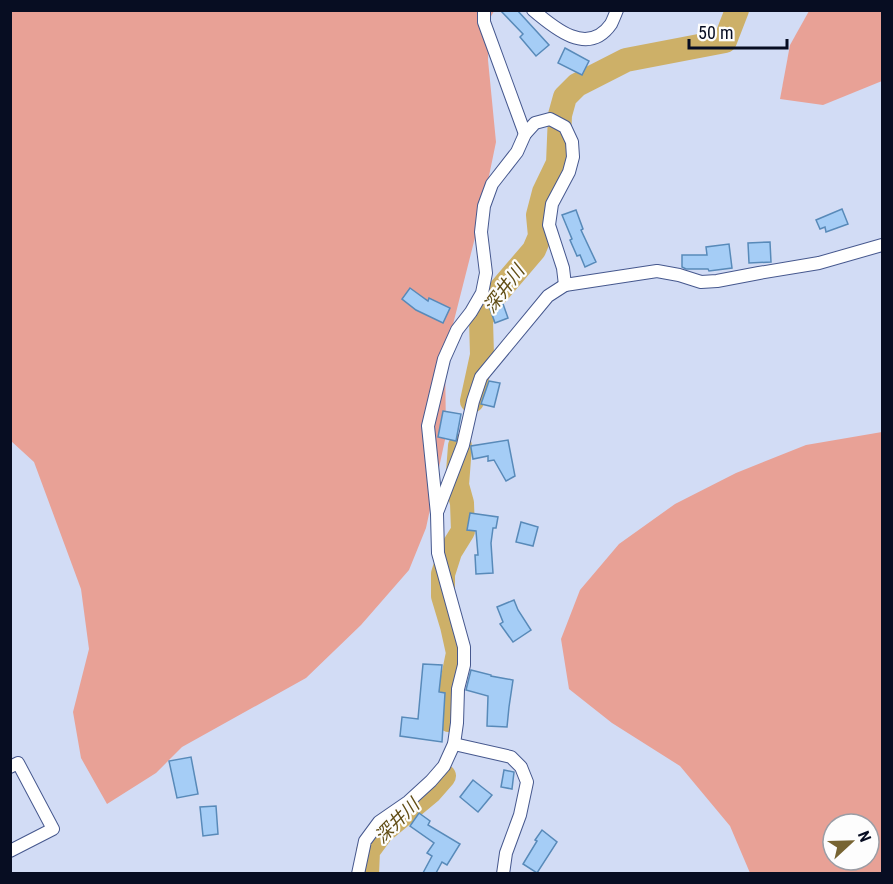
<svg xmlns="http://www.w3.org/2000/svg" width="893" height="884" viewBox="0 0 893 884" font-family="'Roboto Condensed','Noto Sans JP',sans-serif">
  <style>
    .green { fill: #e8a196; fill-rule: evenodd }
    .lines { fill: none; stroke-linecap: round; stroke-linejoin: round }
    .river { stroke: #cdb068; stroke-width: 24 }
    .building { fill: #a5cdf6; stroke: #588ab9; stroke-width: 1.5 }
    .minor-casing { stroke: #46588e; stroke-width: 14 }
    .minor { stroke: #fff; stroke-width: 12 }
    .labels { text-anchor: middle; stroke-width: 4.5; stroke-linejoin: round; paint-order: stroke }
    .water-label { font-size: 18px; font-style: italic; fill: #614d15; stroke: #fdfdfd }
  </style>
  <rect width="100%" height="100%" fill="#d2dcf5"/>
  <g class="green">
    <polygon points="11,11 494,11 489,20 488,60 496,142 482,210 445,356 446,435 426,528 409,570 361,625 306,678 182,747 156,773 107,804 81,758 73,712 89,649 81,589 34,462 11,441"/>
    <polygon points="809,11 882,11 882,81 823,105 780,99 790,45"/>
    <path d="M882,432V873H750L730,826L680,766L612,723L569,689L561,639L580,590L619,544L675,504L736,473L806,445ZM833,824H869V860H833Z"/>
  </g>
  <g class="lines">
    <g class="river">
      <polyline points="472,401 482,355 481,320 493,298 534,250 540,236 538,215 544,192 558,163 560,115 565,97 577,85 626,60 725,41 737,10"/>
      <polyline points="449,720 451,687 458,653 452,626 443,596 443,574 450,552 463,531 462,503 457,485 460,446"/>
      <polyline points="367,874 368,851 382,832 430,792 444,776"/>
    </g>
  </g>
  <g class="building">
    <polygon points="500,10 517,10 549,45 536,56 520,37 523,34"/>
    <polygon points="565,48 589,61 582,75 558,63"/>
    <polygon points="842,209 848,224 826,232 825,227 820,229 816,220"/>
    <polygon points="576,210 583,229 581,230 596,262 585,267 580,255 577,256 570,240 572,239 562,215"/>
    <polygon points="770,242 771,262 749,263 748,243"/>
    <polygon points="729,244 732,268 709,271 708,269 686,269 682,267 682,255 707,255 706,247"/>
    <polygon points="410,288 428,301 429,298 450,308 443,323 416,310 402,299"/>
    <polygon points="502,301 508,318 495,323 489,306"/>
    <polygon points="489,381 500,383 494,407 481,404"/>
    <polygon points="443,411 461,414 456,441 438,437"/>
    <polygon points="508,440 515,476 506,481 494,460 488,461 488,456 473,459 471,448 471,446"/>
    <polygon points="470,513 498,517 496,528 493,528 491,543 493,573 476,574 475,555 478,555 476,531 467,530"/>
    <polygon points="521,522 538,527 533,546 516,542"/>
    <polygon points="514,600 518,610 531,630 513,642 500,624 503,622 497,607"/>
    <polygon points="423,664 442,665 439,692 445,693 442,742 400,736 402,717 418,719"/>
    <polygon points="471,670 491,675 491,676 513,680 509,707 507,727 487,726 488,696 466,690"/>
    <polygon points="191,757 198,794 177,798 169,761"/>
    <polygon points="504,770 514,772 512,789 501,787"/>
    <polygon points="473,780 492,795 478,812 460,797"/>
    <polygon points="216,806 218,834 203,836 200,807"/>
    <polygon points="419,813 430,821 428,825 460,844 447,865 442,862 436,873 423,873 432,856 427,853 434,843 410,826"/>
    <polygon points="542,830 557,842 537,873 523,864 537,841 535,840"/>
  </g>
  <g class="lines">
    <g class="minor-casing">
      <g id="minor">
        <polyline points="484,10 484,22 525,134"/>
        <path d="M533,10C554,28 588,57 611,24C613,20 615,15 617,10"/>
        <polyline points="438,510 463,445 473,401 481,377 548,296 565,285"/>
        <polyline points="454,744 511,757 521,767 527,782 520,815 506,853 503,874"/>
        <polyline points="10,767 18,763 53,829 10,851"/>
        <polyline points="358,874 365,841 379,822 408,802 431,781 444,766 454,744 457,723 458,689 464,665 464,647 438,553 437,514 428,426 444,359 457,330 471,312 482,293 486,273 481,232 484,206 492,184 517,152 525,134 535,123 550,119 565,127 572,142 573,157 569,172 552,204 549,225 563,268 565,285 657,271 679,275 701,282 717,281 759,273 819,263 882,245"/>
      </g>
    </g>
    <use href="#minor" class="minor"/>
  </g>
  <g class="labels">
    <g class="water-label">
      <text transform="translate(504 289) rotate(-53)" y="6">深井川</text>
      <text transform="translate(397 821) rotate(-45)" y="6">深井川</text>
    </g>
  </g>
  <rect width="893" height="884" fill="none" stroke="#070d22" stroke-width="24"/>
  <g transform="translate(851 842) rotate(68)"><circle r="28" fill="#fdfdfd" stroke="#9b9da5" stroke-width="1.5"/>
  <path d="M0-4.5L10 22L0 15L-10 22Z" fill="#776432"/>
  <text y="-9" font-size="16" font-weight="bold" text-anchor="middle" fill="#070d22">N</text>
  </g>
  <path d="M689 39v9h98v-9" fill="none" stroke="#070d22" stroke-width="3"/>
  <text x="698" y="39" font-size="18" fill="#070d22" stroke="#fdfdfd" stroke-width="4.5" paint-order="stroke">50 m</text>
</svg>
